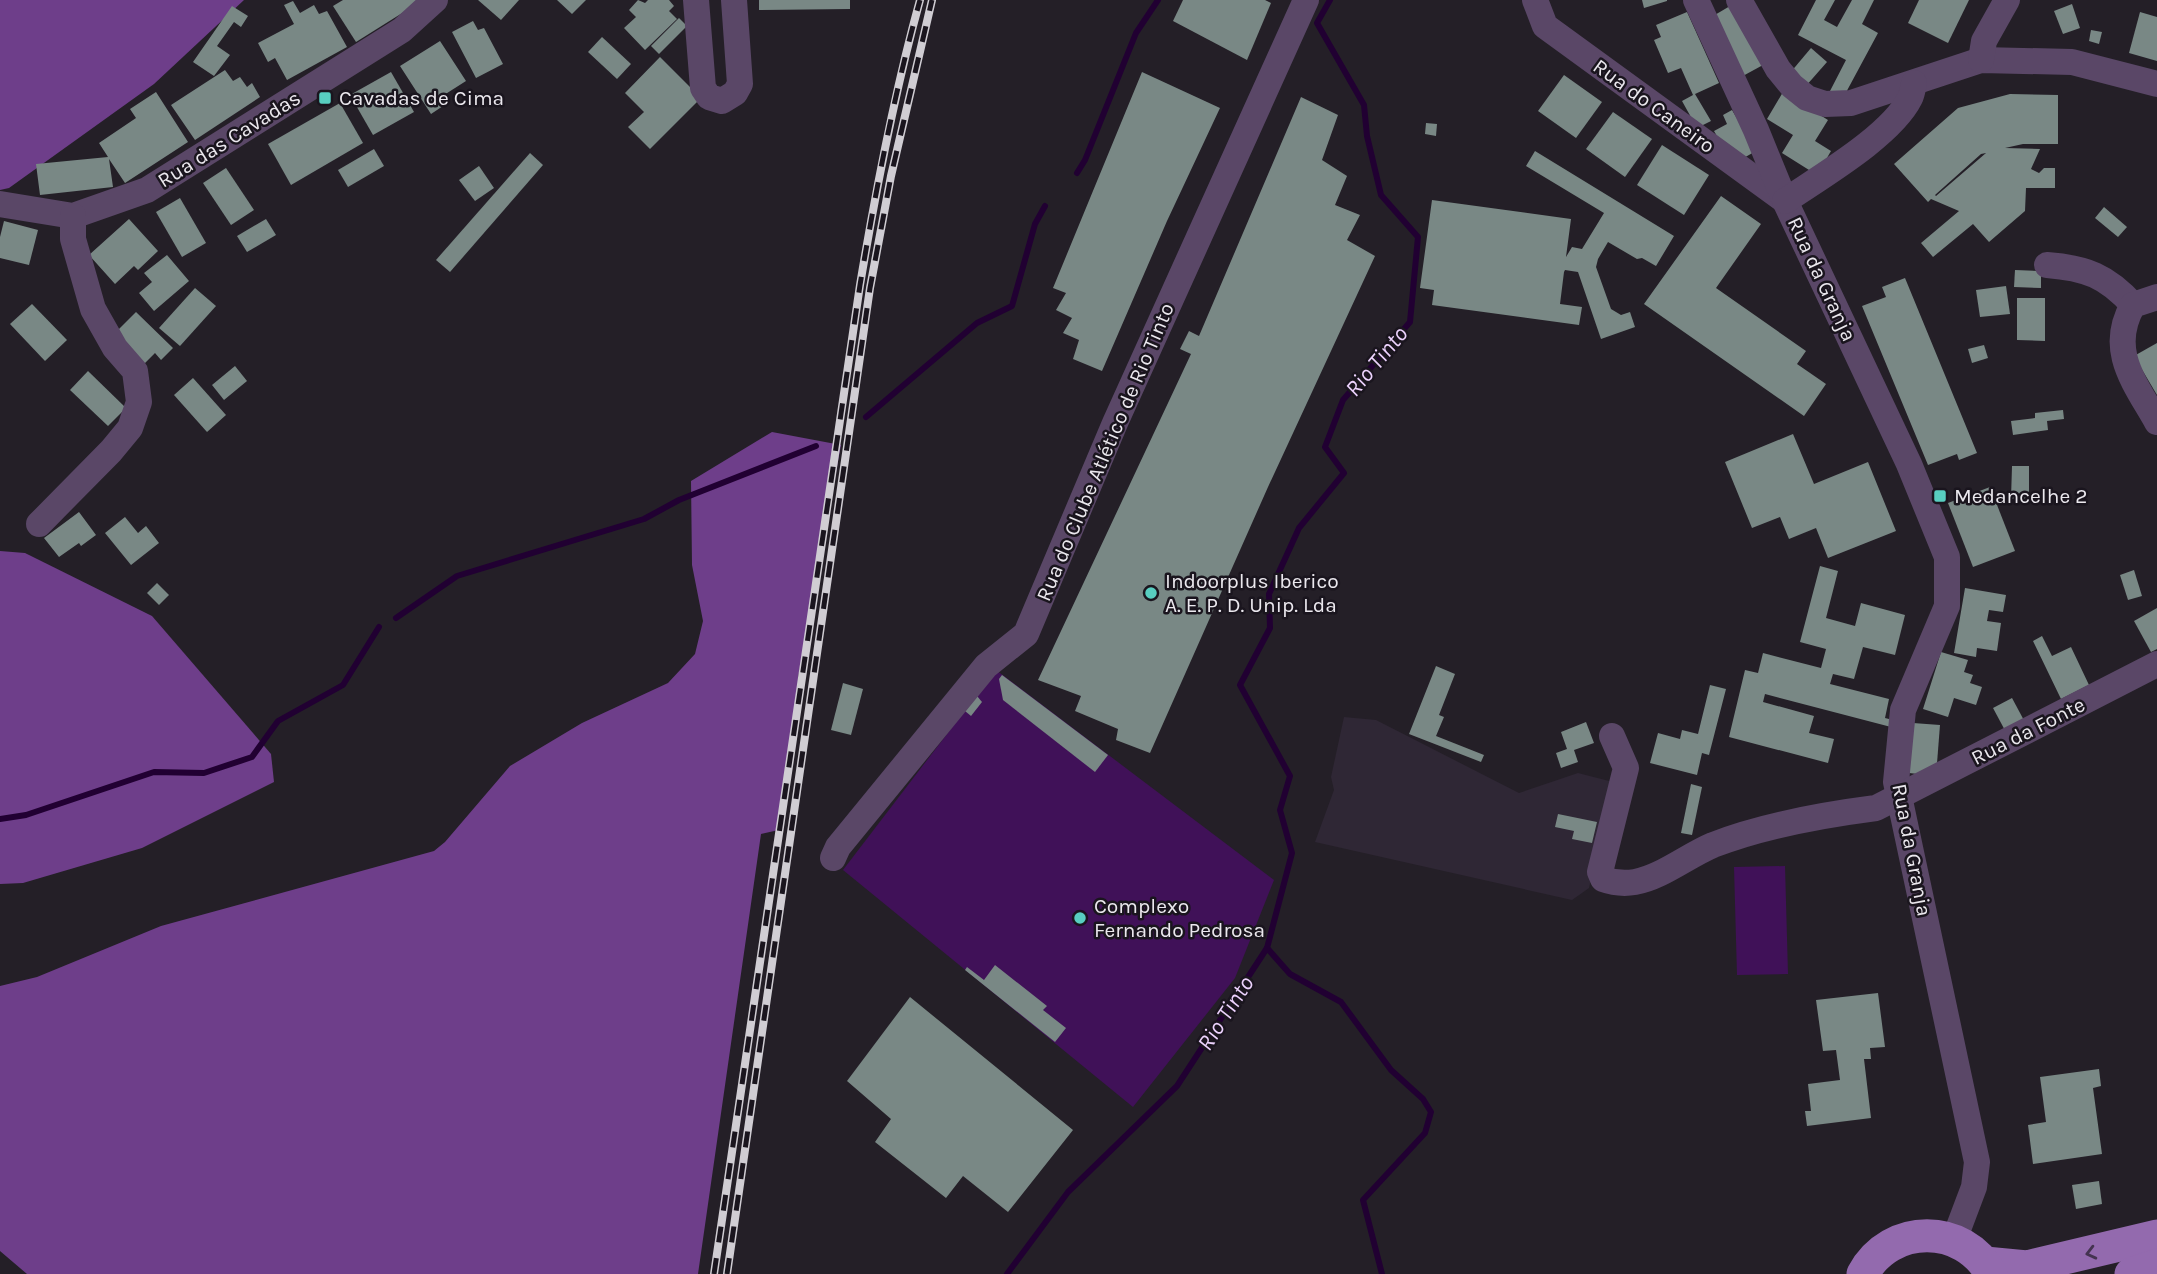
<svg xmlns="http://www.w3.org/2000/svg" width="2157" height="1274" viewBox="0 0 2157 1274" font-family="Karla,sans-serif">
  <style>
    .built { fill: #2f2735 }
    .green { fill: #401158 }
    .forest { fill: #6e3e8a }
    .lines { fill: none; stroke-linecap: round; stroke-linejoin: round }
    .stream { stroke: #210032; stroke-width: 6 }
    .building { fill: #798885; fill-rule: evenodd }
    .minor { stroke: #5a4767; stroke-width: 26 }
    .major { stroke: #936aae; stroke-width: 33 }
    .rail-casing { stroke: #d0cdd3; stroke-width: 8 }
    .rail { stroke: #1a151e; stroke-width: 5; stroke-dasharray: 16; stroke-linecap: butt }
    .oneway { stroke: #443350 }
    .poi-dot { fill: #58cec0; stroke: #1a151e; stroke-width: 2.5 }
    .labels { text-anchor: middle; stroke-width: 5; stroke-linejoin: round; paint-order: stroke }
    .poi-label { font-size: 21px; fill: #ebe8ee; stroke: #1a151e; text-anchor: start }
    .street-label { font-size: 21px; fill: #ebe8ee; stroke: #1a151e }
    .water-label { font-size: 23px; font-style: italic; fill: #edd3fe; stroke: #1a151e }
  </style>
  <rect width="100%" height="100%" fill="#241f27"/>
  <polygon class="built" points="1344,717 1376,720 1519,793 1578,773 1613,782 1589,888 1572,900 1315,842 1334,790 1331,777"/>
  <g class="green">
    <polygon points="996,670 1274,880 1235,978 1133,1107 843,870"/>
    <polygon points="1785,866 1788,974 1737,975 1734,867"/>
  </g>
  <g class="forest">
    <polygon points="0,0 244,0 154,84 9,188 0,190"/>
    <polygon points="772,432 841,445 798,678 800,683 783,829 761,834 698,1274 27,1274 0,1251 0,986 37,977 161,926 434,851 445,842 510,766 582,723 668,683 695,654 703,621 692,565 691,481"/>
    <polygon points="0,551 25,553 152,616 271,754 274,782 142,848 23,883 0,884"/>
  </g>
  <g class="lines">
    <g class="stream">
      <polyline points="1077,173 1085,160 1136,33 1158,0"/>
      <polyline points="866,417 977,323 1012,306 1035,224 1045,206"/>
      <polyline points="396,618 457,576 644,519 679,500 816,446"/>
      <polyline points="0,819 26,815 154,772 204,773 252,757 278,721 343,685 379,627"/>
      <polyline points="1267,948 1290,974 1341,1002 1391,1070 1423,1099 1431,1112 1425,1133 1363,1200 1382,1274"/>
      <polyline points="1007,1274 1068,1192 1177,1086 1267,948 1292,853 1280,810 1290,776 1240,685 1270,628 1269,594 1299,528 1344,473 1325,447 1343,400 1410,322 1418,237 1381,195 1367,136 1364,105 1317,23 1330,0"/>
    </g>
  </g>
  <g class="building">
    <polygon points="343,0 423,0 356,42 333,6"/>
    <polygon points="478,0 519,0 501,20"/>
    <polygon points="557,0 586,0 572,14"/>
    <polygon points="638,0 645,3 648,0 669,0 674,6 669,11 677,19 645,50 624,28 636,17 629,10"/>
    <polygon points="759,0 850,0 850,9 759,10"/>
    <polygon points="1183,0 1265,0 1271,3 1247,60 1173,21"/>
    <polygon points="1642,0 1667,0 1667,1 1644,8"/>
    <polygon points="1816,0 1835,0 1824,20 1837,27 1852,0 1874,0 1862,24 1878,33 1843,98 1830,91 1846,60 1798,35"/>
    <polygon points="1919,0 1969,0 1948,43 1908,23"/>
    <polygon points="293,1 300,13 314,5 319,14 327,11 347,47 287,80 275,58 268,62 258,43 294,24 284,5"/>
    <polygon points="2072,4 2080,28 2063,34 2054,11"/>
    <polygon points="232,6 248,16 241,27 234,22 217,46 230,55 214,76 193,62"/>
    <polygon points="1730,6 1763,65 1741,77 1708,19"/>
    <polygon points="1687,12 1719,83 1695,94 1711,121 1697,128 1682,101 1693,95 1681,68 1668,73 1654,40 1661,37 1656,25"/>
    <polygon points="2140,12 2157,17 2157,61 2129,53"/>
    <polygon points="679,18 687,26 659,54 651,46"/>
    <polygon points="473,21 478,30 484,28 503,64 476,78 452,32"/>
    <polygon points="2091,30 2102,32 2099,44 2089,41"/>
    <polygon points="602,37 631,64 617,79 588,52"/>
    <polygon points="440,41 466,81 444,95 449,102 431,114 400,66"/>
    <polygon points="1811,48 1827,62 1805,87 1790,73"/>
    <polygon points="660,57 701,98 650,149 628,127 644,112 625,93"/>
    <polygon points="225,70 233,81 240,77 247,87 252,83 260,97 195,140 171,105"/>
    <polygon points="391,72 414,112 373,135 350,95"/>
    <polygon points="1142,72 1220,108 1167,221 1102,371 1073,359 1079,340 1063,333 1072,318 1056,310 1066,293 1053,288"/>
    <polygon points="1564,75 1602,102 1576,138 1538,111"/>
    <polygon points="156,92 188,142 125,183 109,159 113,187 40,195 36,164 108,157 99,143 136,118 130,109"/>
    <polygon points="1783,92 1828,120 1815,141 1831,151 1817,175 1782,153 1793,135 1767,119"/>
    <path d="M2010,94L2058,95V144H2023L2005,148L2040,149L2031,169L2039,173L2044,168H2055V188H2026L2025,211L1989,242L1973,224L1933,257L1921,243L1959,211L1931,199L1928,202L1894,164L1958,108ZM1986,153L1936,196L1935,195L1981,154Z"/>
    <polygon points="1301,97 1338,115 1322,160 1347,176 1335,205 1360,215 1347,240 1375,256 1268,487 1150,753 1116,740 1118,729 1075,711 1081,696 1038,680 1191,354 1180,349 1189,331 1199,336"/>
    <polygon points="340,103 363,143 291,185 268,144"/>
    <polygon points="1732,110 1756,151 1733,164 1714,131 1727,124 1723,115"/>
    <polygon points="1613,112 1652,139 1625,177 1586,149"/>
    <polygon points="1426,123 1437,124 1436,136 1425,134"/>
    <polygon points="1662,145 1709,175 1684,215 1637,185"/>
    <polygon points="374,149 384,166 348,187 338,170"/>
    <polygon points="1535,151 1674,236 1656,266 1642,258 1637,259 1608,242 1598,259 1596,267 1611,309 1621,315 1630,312 1635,327 1601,339 1578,272 1565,270 1564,272 1560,304 1582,307 1579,325 1432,305 1434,290 1420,288 1432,200 1571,219 1566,257 1572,247 1582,249 1604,213 1526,166"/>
    <polygon points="530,153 543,165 450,272 436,260"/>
    <polygon points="479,166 494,188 475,201 459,180"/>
    <polygon points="226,168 254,210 231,225 203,183"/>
    <polygon points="1721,196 1761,224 1716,288 1806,351 1797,364 1826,384 1804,416 1644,304"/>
    <polygon points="180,198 206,243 182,257 156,212"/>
    <polygon points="2104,207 2127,227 2118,237 2095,218"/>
    <polygon points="129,219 158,251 138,270 134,266 115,284 89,255"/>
    <polygon points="266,219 276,235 247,252 237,236"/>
    <polygon points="4,221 38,230 29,265 0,258 0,237"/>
    <polygon points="167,255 189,281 154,311 139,293 152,282 144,273"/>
    <polygon points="2015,270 2041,271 2041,288 2014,287"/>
    <polygon points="1905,278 1977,453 1959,460 1957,454 1928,465 1862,306 1886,297 1882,287"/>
    <polygon points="2006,286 2010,314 1980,317 1976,290"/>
    <polygon points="195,288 216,306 180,346 159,328"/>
    <polygon points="2017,298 2045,298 2045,341 2017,340"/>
    <polygon points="32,304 67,340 45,361 10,324"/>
    <polygon points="136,312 173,348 161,360 155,353 144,364 114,334"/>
    <polygon points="2157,343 2157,395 2134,356"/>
    <polygon points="1984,345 1988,358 1972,363 1968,349"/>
    <polygon points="235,366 247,381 224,400 212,385"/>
    <polygon points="88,371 126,408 108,426 70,390"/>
    <polygon points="193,378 226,415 207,432 174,395"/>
    <polygon points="2063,410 2064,419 2047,421 2048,430 2013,435 2011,421 2035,418 2035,413"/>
    <polygon points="1793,434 1814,484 1868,462 1896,531 1828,558 1816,528 1789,539 1780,517 1752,528 1725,462"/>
    <polygon points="2012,466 2029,466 2029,499 2011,499"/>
    <polygon points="1990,487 2015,551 1973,567 1948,503"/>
    <polygon points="79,512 96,535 81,546 79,543 59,557 44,538"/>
    <polygon points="125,517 138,533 146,526 159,543 131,565 105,533"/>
    <polygon points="1820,566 1838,571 1826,618 1855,626 1861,603 1905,615 1895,655 1863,647 1854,679 1833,674 1830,684 1889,699 1885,718 1893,720 1891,727 1765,694 1763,702 1814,716 1809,733 1834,739 1828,763 1729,737 1745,670 1758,673 1763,653 1821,668 1826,649 1800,642"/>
    <polygon points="2134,570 2142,596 2128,600 2120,575"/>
    <polygon points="157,583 169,595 159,605 147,593"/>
    <polygon points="1965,588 2006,595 2003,612 1989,610 1987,621 2001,623 1997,651 1977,648 1976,657 1954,653"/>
    <polygon points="2157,608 2157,649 2151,652 2134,621"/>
    <polygon points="2042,636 2052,656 2071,647 2089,685 2061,699 2033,641"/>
    <polygon points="1941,652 1968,660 1964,672 1973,675 1970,683 1982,687 1976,705 1954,698 1948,717 1923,709"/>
    <polygon points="1436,666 1455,674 1439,715 1444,717 1436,736 1484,755 1481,762 1409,734"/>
    <polygon points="1002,675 1108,755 1095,772 1003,700 999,679"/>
    <polygon points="843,683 863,689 851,735 831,730"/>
    <polygon points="1710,685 1726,689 1709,755 1702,753 1697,775 1650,763 1658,733 1680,739 1682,730 1698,734"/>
    <polygon points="977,696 982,702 971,716 965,711"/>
    <polygon points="2012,698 2027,726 2008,736 1993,708"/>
    <polygon points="1586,722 1594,743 1574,750 1578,762 1561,768 1556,753 1567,749 1561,732"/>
    <polygon points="1913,723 1940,725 1936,776 1909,773"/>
    <polygon points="1691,784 1702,787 1692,835 1681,833"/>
    <polygon points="1558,814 1597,822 1592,843 1572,839 1574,831 1555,827"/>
    <polygon points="995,965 1047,1006 1043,1010 1066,1028 1055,1042 965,970 967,967 984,980"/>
    <polygon points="1878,993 1885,1047 1870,1048 1871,1059 1864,1059 1871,1118 1807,1126 1805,1111 1811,1111 1808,1084 1840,1080 1836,1050 1823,1051 1816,1000"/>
    <polygon points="910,997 1073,1130 1008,1212 963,1176 946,1198 875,1142 891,1119 847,1081"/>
    <polygon points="2099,1069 2101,1086 2093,1088 2102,1154 2033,1164 2028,1125 2046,1122 2040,1077"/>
    <polygon points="2099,1181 2102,1204 2076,1209 2072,1185"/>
  </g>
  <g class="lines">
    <g class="minor">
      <polyline points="696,0 703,88 709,97 722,101 735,93 740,84 734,0"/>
      <polyline points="1535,0 1545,26 1784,200"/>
      <polyline points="1696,0 1756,130 1785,201 1909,464 1947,557 1947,606 1903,710 1896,782 1977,1162 1974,1187 1954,1240"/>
      <polyline points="1739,0 1778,69 1792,86 1807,98 1825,104 1851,103 1981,60 2072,62 2157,84"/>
      <polyline points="1981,60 1984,41 2007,0"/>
      <path d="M1785,201C1820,177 1891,136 1910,98C1912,94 1913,88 1914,83"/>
      <polyline points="0,204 73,216 147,190 402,30 435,0"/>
      <path d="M2047,265C2086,268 2107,276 2133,305"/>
      <path d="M2157,297L2133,305C2107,350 2135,383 2157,422"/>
      <polyline points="39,524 111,451 130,428 139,402 135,371 115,348 93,309 73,239 73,216"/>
      <path d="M1612,736L1626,768L1600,872L1603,879C1614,883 1623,884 1635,882C1662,877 1687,856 1713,845C1764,825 1822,815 1876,808L2157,664"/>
      <polyline points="833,858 838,847 986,666 1026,634 1115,423 1306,0"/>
    </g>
    <g class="major">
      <polyline points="1985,1263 2027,1267 2157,1236"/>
      <path d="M1863,1274C1890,1223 1964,1223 1991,1274"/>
      <polyline points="2131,1274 2157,1265"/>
    </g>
    <g class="rail-casing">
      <g id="rail">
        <path d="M714,1274L860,285C876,189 894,94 920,0"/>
        <polyline points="727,1274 870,288 891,176 932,0"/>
      </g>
    </g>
    <use href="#rail" class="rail"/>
  </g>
  <defs><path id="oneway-chevron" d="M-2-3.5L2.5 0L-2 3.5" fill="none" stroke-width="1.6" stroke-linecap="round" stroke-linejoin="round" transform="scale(1.75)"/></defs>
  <use class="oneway" href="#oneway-chevron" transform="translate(2091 1253) rotate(166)"/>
  <g class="poi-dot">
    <rect x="318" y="91" width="14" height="14" rx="3.5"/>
    <rect x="1933" y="489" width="14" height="14" rx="3.5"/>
    <circle cx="1151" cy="593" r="7"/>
    <circle cx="1080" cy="918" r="7"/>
  </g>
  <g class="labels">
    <g class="poi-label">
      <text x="339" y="105">Cavadas de Cima</text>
      <text x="1954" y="503">Medancelhe 2</text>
      <text x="1165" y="588">Indoorplus Iberico<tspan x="1165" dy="24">A. E. P. D. Unip. Lda</tspan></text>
      <text x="1094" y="913">Complexo<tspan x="1094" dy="24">Fernando Pedrosa</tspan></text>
    </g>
    <g class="street-label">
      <text transform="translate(1654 106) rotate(36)" y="7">Rua do Caneiro</text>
      <text transform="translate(229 139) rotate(-32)" y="7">Rua das Cavadas</text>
      <text transform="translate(1822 279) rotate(65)" y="7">Rua da Granja</text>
      <text transform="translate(1105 452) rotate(-67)" y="7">Rua do Clube Atlético de Rio Tinto</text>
      <text transform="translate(2028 731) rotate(-27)" y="7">Rua da Fonte</text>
      <text transform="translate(1912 850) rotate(79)" y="7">Rua da Granja</text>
    </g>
    <g class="water-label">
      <text transform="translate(1376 361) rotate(-50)" y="8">Rio Tinto</text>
      <text transform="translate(1225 1013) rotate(-57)" y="8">Rio Tinto</text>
    </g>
  </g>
</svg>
